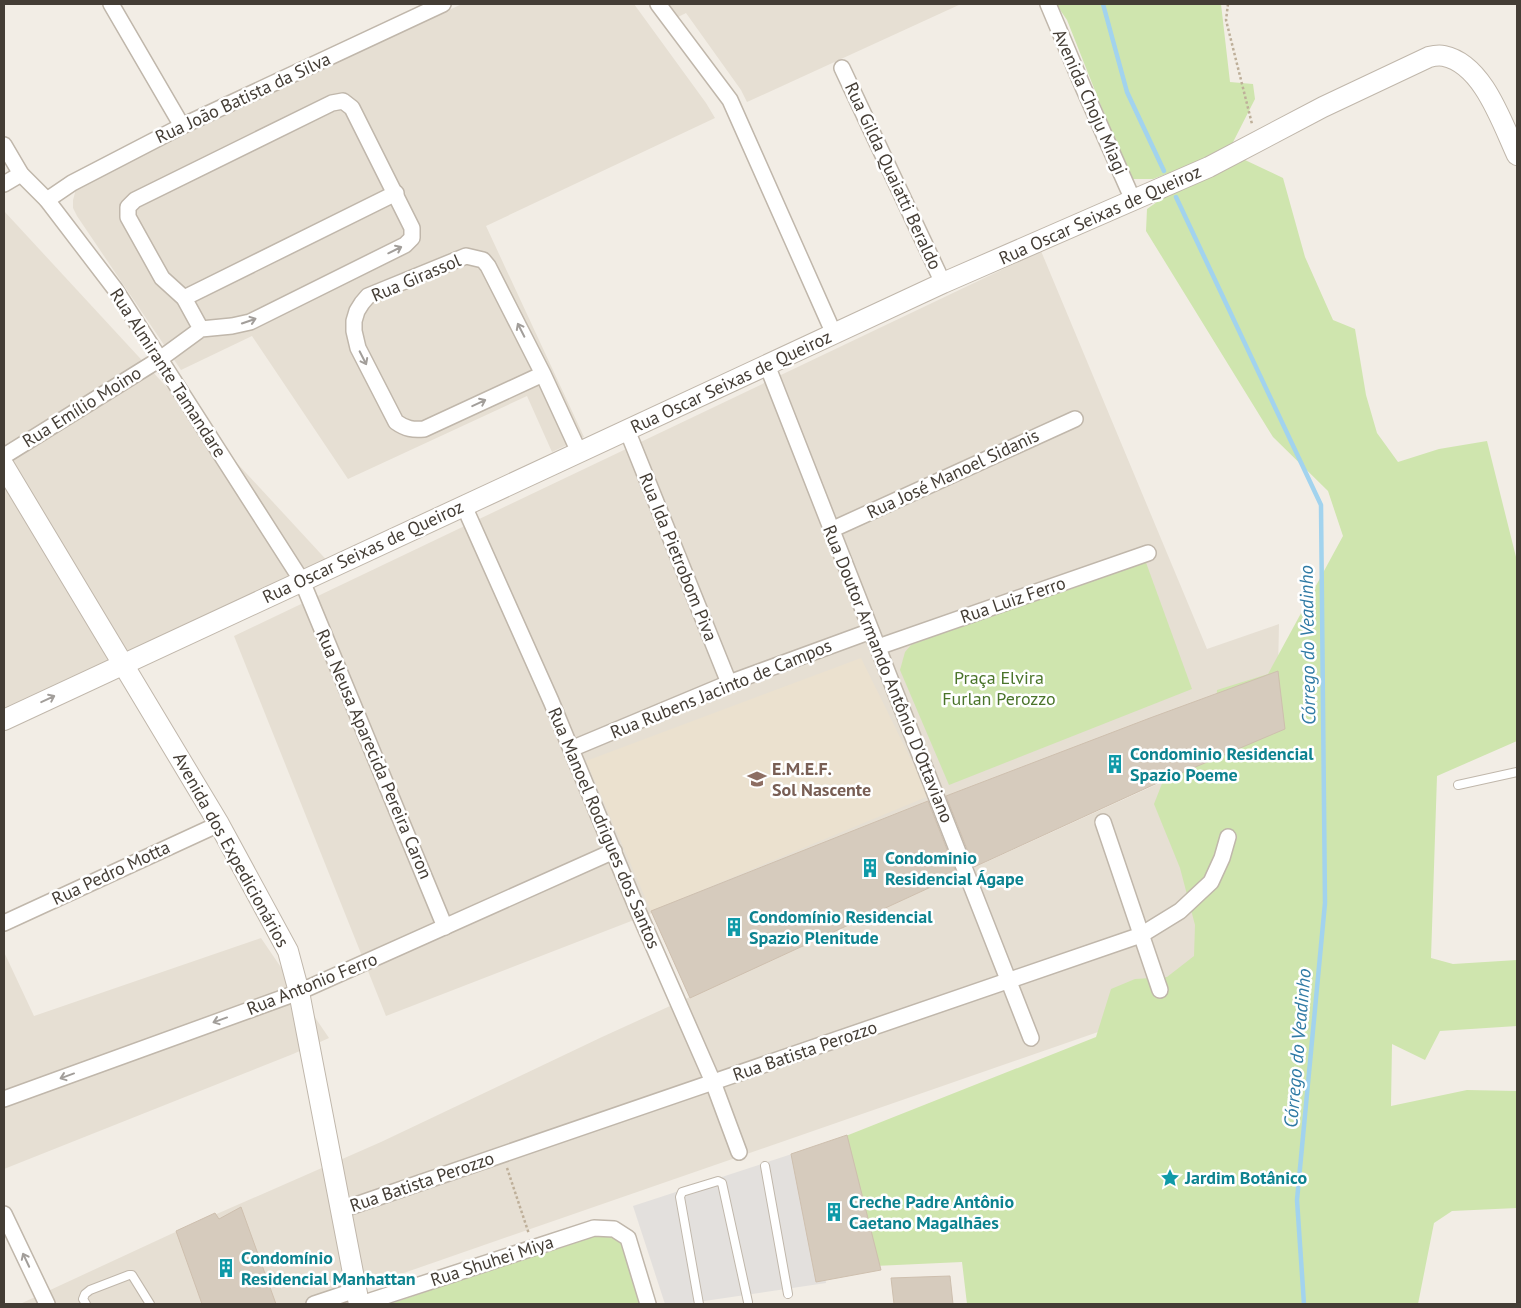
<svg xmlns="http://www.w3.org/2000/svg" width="1521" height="1308" viewBox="0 0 1521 1308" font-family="'PT Sans',sans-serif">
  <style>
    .residential { fill: #e6dfd3 }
    .education { fill: #ebe1cf }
    .green { fill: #cfe5ae }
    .parking { fill: #e3e0dd }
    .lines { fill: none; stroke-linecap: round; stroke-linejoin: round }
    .stream { stroke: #a2d3ee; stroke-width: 4.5 }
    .building { fill: #d6cbbd; stroke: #cebfae }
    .service-casing { stroke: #c0b7ab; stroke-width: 10 }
    .minor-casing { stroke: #c0b7ab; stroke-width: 18 }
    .tertiary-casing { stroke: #c0b7ab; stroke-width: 22 }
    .path { stroke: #beaf99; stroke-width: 2.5; stroke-dasharray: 2.5 2.5; stroke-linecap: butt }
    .service { stroke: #fff; stroke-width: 8 }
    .minor { stroke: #fff; stroke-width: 15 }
    .tertiary { stroke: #fff; stroke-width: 20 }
    .oneway { stroke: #a29e9a }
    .labels { text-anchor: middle; stroke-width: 5; stroke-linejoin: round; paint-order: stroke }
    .street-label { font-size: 18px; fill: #443d35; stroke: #fff }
    .park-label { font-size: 18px; fill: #4a742a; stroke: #fff }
    .culture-label { font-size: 18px; font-weight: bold; fill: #0d838f; stroke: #fff; text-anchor: start }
    .education-label { font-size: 18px; font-weight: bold; fill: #785e54; stroke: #fff; text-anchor: start }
    .water-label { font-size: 19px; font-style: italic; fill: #2f7aa4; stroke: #fff }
  </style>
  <rect width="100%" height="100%" fill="#f2ede5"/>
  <g class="residential">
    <polygon points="462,4 634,4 706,103 715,118 486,226 584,437 552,452 527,396 348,479 252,336 181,370 77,216 73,208 73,200 76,189 90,178"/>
    <polygon points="663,4 961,4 747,102 741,90 686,13 674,19"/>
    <polygon points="4,211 333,567 4,719"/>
    <polygon points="1041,251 1207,649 1279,624 1278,671 946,796 928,801 652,913 386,1016 234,636"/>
    <polygon points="1186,771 1340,948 349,1292 351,1304 20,1304 171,1234 381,1142 602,1037"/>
    <polygon points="261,938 329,1038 293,1054 4,1169 4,952 34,1016"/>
  </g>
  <polygon class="education" points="861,658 929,796 651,911 586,761"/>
  <g class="green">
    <polygon points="1056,4 1221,4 1230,82 1253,84 1255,99 1228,152 1283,178 1305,257 1333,320 1355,329 1366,395 1377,433 1398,462 1439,449 1487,441 1517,561 1517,741 1437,776 1431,958 1453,964 1517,960 1517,1026 1440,1031 1425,1060 1392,1044 1391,1106 1467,1090 1517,1091 1517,1208 1452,1211 1434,1223 1418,1304 967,1304 962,1262 853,1267 813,1149 1096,1037 1111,989 1135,979 1167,977 1194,956 1195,925 1180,868 1154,804 1172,758 1215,724 1217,690 1268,674 1343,536 1328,491 1273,437 1146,231 1147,209 1181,185 1187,166 1153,179 1130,179 1067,20"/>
    <polygon points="1144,557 1192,689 949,785 900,670 905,652 911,645"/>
    <polygon points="611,1234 626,1242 640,1304 390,1304 593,1235"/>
  </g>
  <polygon class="parking" points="798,1152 826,1283 684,1304 665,1304 633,1206"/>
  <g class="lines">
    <g class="stream">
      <polyline points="1103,4 1127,92 1164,171"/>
      <polyline points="1176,197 1321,505 1325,903 1297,1200 1304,1304"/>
    </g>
  </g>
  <g class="building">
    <polygon points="1278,671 1285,729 1153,785 974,867 946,796 1150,718"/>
    <polygon points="928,801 957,875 690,998 651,911"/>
    <polygon points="847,1135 881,1270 816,1282 791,1154"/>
    <polygon points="241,1207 276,1304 202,1304 176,1231 215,1213 219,1219"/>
    <polygon points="950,1276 953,1304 894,1304 891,1278"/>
  </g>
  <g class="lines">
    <g class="service-casing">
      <g id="service">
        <polyline points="1458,785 1517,772"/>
        <polyline points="765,1166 788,1294"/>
        <polyline points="86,1304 83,1299 85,1294 90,1290 129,1275 132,1275 150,1304"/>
        <polyline points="699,1304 680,1197 682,1192 718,1181 722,1183 748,1302"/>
      </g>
    </g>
    <g class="minor-casing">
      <g id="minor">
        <polyline points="111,4 182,126"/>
        <polyline points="658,4 730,100 834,334"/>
        <polyline points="1048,4 1083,87 1133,200"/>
        <polyline points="842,68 943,283"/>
        <polyline points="4,145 21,174 47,200 115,289 302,581 445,927"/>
        <polyline points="4,184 21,174"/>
        <polyline points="47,200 72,183 182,126 443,4"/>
        <polyline points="184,298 396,193"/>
        <polyline points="767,365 1031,1038"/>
        <path d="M543,374L424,429C413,430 406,429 396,422L358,348L354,331V321L357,311L362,303L368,296L466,256L483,260L488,266L543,374L579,452"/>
        <polyline points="627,430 729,683"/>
        <polyline points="4,456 160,359 201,329 232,326 250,322 405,245 412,238 412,228 352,108 343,101 332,103 135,200 128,207 128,217 162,278 184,298 201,329"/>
        <polyline points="464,506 551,701 638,911 713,1082 739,1152"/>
        <polyline points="831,530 1075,419"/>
        <polyline points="878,647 1148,553"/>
        <polyline points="571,749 729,683 871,631"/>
        <polyline points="1103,822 1160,990"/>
        <polyline points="4,923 219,824"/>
        <polyline points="4,1099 299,992 614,851"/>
        <polyline points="341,1210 1141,935 1180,911 1211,882 1222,858 1228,837"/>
        <polyline points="4,1214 47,1304"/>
        <polyline points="314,1304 356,1290"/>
        <polyline points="361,1304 594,1228 614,1229 628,1238 648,1304"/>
      </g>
    </g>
    <g class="tertiary-casing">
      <g id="tertiary">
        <polyline points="4,466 219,824 288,951 299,992 359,1304"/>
        <path d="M4,720L943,283L1209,167L1323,107L1429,57C1433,56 1439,55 1444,56C1483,64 1502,123 1517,155"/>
      </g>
    </g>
    <g class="path">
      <polyline points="1228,4 1226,20 1252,124"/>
      <polyline points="507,1168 529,1234"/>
    </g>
    <use href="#service" class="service"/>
    <use href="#minor" class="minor"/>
    <use href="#tertiary" class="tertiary"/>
  </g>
  <defs><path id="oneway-shaft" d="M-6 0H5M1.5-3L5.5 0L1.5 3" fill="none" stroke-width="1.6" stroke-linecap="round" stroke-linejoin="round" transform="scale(1.25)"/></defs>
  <g class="oneway">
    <use href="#oneway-shaft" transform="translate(395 250) rotate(-26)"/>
    <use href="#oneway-shaft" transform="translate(249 321) rotate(-19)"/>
    <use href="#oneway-shaft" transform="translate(521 330) rotate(-117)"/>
    <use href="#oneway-shaft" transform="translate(363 358) rotate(63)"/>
    <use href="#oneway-shaft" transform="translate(479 403) rotate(-25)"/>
    <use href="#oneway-shaft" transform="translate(48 699) rotate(-25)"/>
    <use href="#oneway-shaft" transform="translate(220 1020) rotate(160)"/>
    <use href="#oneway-shaft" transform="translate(67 1076) rotate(160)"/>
    <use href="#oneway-shaft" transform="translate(26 1260) rotate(-115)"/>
  </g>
  <defs>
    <g id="building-bare" transform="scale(1.5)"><path d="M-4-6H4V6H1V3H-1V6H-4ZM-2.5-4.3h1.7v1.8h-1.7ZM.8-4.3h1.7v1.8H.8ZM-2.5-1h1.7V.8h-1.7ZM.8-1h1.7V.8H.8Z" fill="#0f9aa8" stroke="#fff" stroke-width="2.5" paint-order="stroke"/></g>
    <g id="school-bare" transform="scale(1.5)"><path d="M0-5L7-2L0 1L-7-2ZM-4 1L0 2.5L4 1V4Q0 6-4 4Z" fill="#8d6e63" stroke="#fff" stroke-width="2.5" paint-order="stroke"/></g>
    <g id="sight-bare" transform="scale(1.5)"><path d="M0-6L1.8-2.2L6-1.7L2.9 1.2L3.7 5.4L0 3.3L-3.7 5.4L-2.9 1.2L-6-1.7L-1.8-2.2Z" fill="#0f9aa8" stroke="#fff" stroke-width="2.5" paint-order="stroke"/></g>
  </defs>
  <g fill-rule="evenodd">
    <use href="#building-bare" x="1115" y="764"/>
    <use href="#school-bare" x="757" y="779"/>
    <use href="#building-bare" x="870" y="868"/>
    <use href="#building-bare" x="734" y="927"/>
    <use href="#sight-bare" x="1170" y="1178"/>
    <use href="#building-bare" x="834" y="1212"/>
    <use href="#building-bare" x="226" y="1268"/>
  </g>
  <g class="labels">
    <g class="street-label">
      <text transform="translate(243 98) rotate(-25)" y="6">Rua João Batista da Silva</text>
      <text transform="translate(1090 102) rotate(66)" y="6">Avenida Choju Miagi</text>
      <text transform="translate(893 176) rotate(65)" y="6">Rua Gilda Quaiatti Beraldo</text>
      <text transform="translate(1100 215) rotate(-24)" y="6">Rua Oscar Seixas de Queiroz</text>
      <text transform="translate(416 278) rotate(-23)" y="6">Rua Girassol</text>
      <text transform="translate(168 373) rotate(57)" y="6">Rua Almirante Tamandare</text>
      <text transform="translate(731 382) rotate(-25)" y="6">Rua Oscar Seixas de Queiroz</text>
      <text transform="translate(82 407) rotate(-32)" y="6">Rua Emílio Moino</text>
      <text transform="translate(953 474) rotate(-25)" y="6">Rua José Manoel Sidanis</text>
      <text transform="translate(363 552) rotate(-25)" y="6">Rua Oscar Seixas de Queiroz</text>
      <text transform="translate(678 557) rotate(68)" y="6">Rua Ida Pietrobom Piva</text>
      <text transform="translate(1013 600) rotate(-19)" y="6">Rua Luiz Ferro</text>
      <text transform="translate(888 674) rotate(68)" y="6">Rua Doutor Armando Antônio D'Ottaviano</text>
      <text transform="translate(721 689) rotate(-22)" y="6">Rua Rubens Jacinto de Campos</text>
      <text transform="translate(374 754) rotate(67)" y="6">Rua Neusa Aparecida Pereira Caron</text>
      <text transform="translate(604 828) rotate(67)" y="6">Rua Manoel Rodrigues dos Santos</text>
      <text transform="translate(231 850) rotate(61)" y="6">Avenida dos Expedicionários</text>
      <text transform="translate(111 873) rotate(-25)" y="6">Rua Pedro Motta</text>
      <text transform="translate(312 984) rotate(-22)" y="6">Rua Antonio Ferro</text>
      <text transform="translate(805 1051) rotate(-19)" y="6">Rua Batista Perozzo</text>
      <text transform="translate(422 1182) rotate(-19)" y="6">Rua Batista Perozzo</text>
      <text transform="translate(492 1261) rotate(-18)" y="6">Rua Shuhei Miya</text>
    </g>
    <g class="park-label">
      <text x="999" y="684">Praça Elvira<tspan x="999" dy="21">Furlan Perozzo</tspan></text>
    </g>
    <g class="culture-label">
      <text x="1130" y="760">Condominio Residencial<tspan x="1130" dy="21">Spazio Poeme</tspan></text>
      <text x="885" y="864">Condominio<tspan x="885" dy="21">Residencial Ágape</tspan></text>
      <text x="749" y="923">Condomínio Residencial<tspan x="749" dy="21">Spazio Plenitude</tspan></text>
      <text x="1185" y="1184">Jardim Botânico</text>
      <text x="849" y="1208">Creche Padre Antônio<tspan x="849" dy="21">Caetano Magalhães</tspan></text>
      <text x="241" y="1264">Condomínio<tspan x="241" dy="21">Residencial Manhattan</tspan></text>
    </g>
    <g class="education-label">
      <text x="772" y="775">E.M.E.F.<tspan x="772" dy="21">Sol Nascente</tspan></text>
    </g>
    <g class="water-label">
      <text transform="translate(1307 645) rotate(-91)" y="7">Córrego do Veadinho</text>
      <text transform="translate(1297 1048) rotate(-85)" y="7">Córrego do Veadinho</text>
    </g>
  </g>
  <rect width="1521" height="1308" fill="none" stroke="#443d35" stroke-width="10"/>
</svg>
